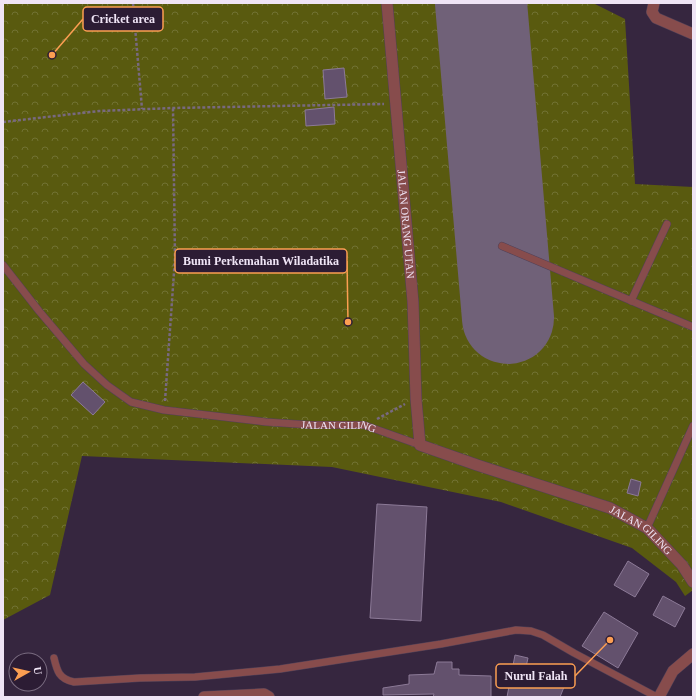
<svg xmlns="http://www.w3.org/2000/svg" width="696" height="700" viewBox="0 0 696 700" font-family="Georgia,serif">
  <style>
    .park { fill: url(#park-crowns) }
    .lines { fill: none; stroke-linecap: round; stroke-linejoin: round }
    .runway { stroke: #706178; stroke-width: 92 }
    .building { fill: #63516d; stroke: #8c7a97 }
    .service-casing { stroke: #504158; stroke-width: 8 }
    .minor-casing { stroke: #504158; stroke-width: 12 }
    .tertiary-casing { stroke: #504158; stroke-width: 12 }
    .path { stroke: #786980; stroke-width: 2.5; stroke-dasharray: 3 2; stroke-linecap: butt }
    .service { stroke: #874c4c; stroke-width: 7 }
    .minor { stroke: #874c4c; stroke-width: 11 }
    .tertiary { stroke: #874c4c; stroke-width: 11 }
    .labels { text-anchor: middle; stroke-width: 3; stroke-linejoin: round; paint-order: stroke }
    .street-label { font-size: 11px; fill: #efe4f5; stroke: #2c1c34 }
    .leader { fill: none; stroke: #fc9e52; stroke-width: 1.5 }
    .callout-dot { fill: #fc9e52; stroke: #2c1c34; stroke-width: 1.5 }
    .callout { fill: #2c1c34; stroke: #fc9e52; stroke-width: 1.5 }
    .callout-label { font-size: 12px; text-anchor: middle; font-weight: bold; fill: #efe4f5 }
  </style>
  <defs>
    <pattern id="park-crowns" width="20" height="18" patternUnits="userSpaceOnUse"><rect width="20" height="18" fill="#595a0f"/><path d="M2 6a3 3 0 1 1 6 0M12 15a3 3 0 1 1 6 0" fill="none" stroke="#717233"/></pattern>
  </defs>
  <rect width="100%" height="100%" fill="#36263f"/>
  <polygon class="park" points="3,3 595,3 595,4 625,19 635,184 693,187 693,590 685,596 676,582 632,548 501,502 332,467 82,456 50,595 3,620"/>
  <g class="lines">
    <polyline class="runway" points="481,3 508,318"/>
  </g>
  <g class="building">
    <polygon points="344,68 347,97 325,99 323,70"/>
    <polygon points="334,107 335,124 306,126 305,110"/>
    <polygon points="83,382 105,402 93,415 71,395"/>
    <polygon points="631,479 641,482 638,496 627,493"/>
    <polygon points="377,504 427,507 421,621 370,618"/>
    <polygon points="628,561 649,574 635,597 614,585"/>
    <polygon points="663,596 685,608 675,627 653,615"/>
    <polygon points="604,612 638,633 618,668 582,646"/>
    <polygon points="515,655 528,658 524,676 544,685 548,674 566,682 560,697 507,697"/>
    <polygon points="437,662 452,662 452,669 459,669 459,675 491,676 491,697 433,697 434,694 383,695 383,688 409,684 409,675 434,674"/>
  </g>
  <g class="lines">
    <g class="service-casing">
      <g id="service">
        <polyline points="502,246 693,327"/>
        <path id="s1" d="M3,265L39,311L84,364L107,385L131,402L164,410L266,422L312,425H364L420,445"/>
        <polyline points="631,301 667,224"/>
        <polyline points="647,528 693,426"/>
        <path d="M54,658C57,671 59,679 74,682L140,678L195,677L280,669L441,644L516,630L531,631L543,635L574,653L657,697"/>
      </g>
    </g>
    <g class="minor-casing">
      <g id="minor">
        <path id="s2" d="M387,3L413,302L416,399L420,445L477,465L610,508L647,528L682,565L693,582"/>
        <polyline points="654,3 652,12 656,18 693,34"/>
        <polyline points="204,697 264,694 269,697"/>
      </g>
    </g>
    <g class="tertiary-casing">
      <polyline id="tertiary" points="659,697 673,671 693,654"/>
    </g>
    <g class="path">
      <polyline points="133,3 142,109"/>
      <polyline points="3,122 99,111 173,108 384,104"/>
      <polyline points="165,401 175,258 173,108"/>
      <polyline points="377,419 405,404"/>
    </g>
    <use href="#service" class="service"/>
    <use href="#minor" class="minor"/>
    <use href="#tertiary" class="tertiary"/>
  </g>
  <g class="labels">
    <g class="street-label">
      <text dy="4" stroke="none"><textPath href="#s2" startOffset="222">JALAN ORANG UTAN</textPath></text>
      <text dy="4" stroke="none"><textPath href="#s1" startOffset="398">JALAN GILING</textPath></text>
      <text dy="4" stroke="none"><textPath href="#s2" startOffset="682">JALAN GILING</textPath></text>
    </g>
  </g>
  <path class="leader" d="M52 55L83 19M348 322L347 261M610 640L575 676"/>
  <g class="callout-dot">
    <circle cx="52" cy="55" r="4"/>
    <circle cx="348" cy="322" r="4"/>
    <circle cx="610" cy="640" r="4"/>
  </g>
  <g class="callout">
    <rect x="83" y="7" width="80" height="24" rx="4"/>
    <rect x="175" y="249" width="172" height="24" rx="4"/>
    <rect x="496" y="664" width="79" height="24" rx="4"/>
  </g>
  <g class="callout-label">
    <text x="123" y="23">Cricket area</text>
    <text x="261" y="265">Bumi Perkemahan Wiladatika</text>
    <text x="536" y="680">Nurul Falah</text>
  </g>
  <rect width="696" height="700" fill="none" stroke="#efe4f5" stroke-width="8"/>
  <g transform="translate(28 672) rotate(82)"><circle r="19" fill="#2c1c34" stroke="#7a6c81"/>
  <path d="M0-3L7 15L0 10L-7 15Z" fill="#fc9e52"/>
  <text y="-6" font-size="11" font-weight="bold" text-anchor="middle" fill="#efe4f5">U</text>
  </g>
</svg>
